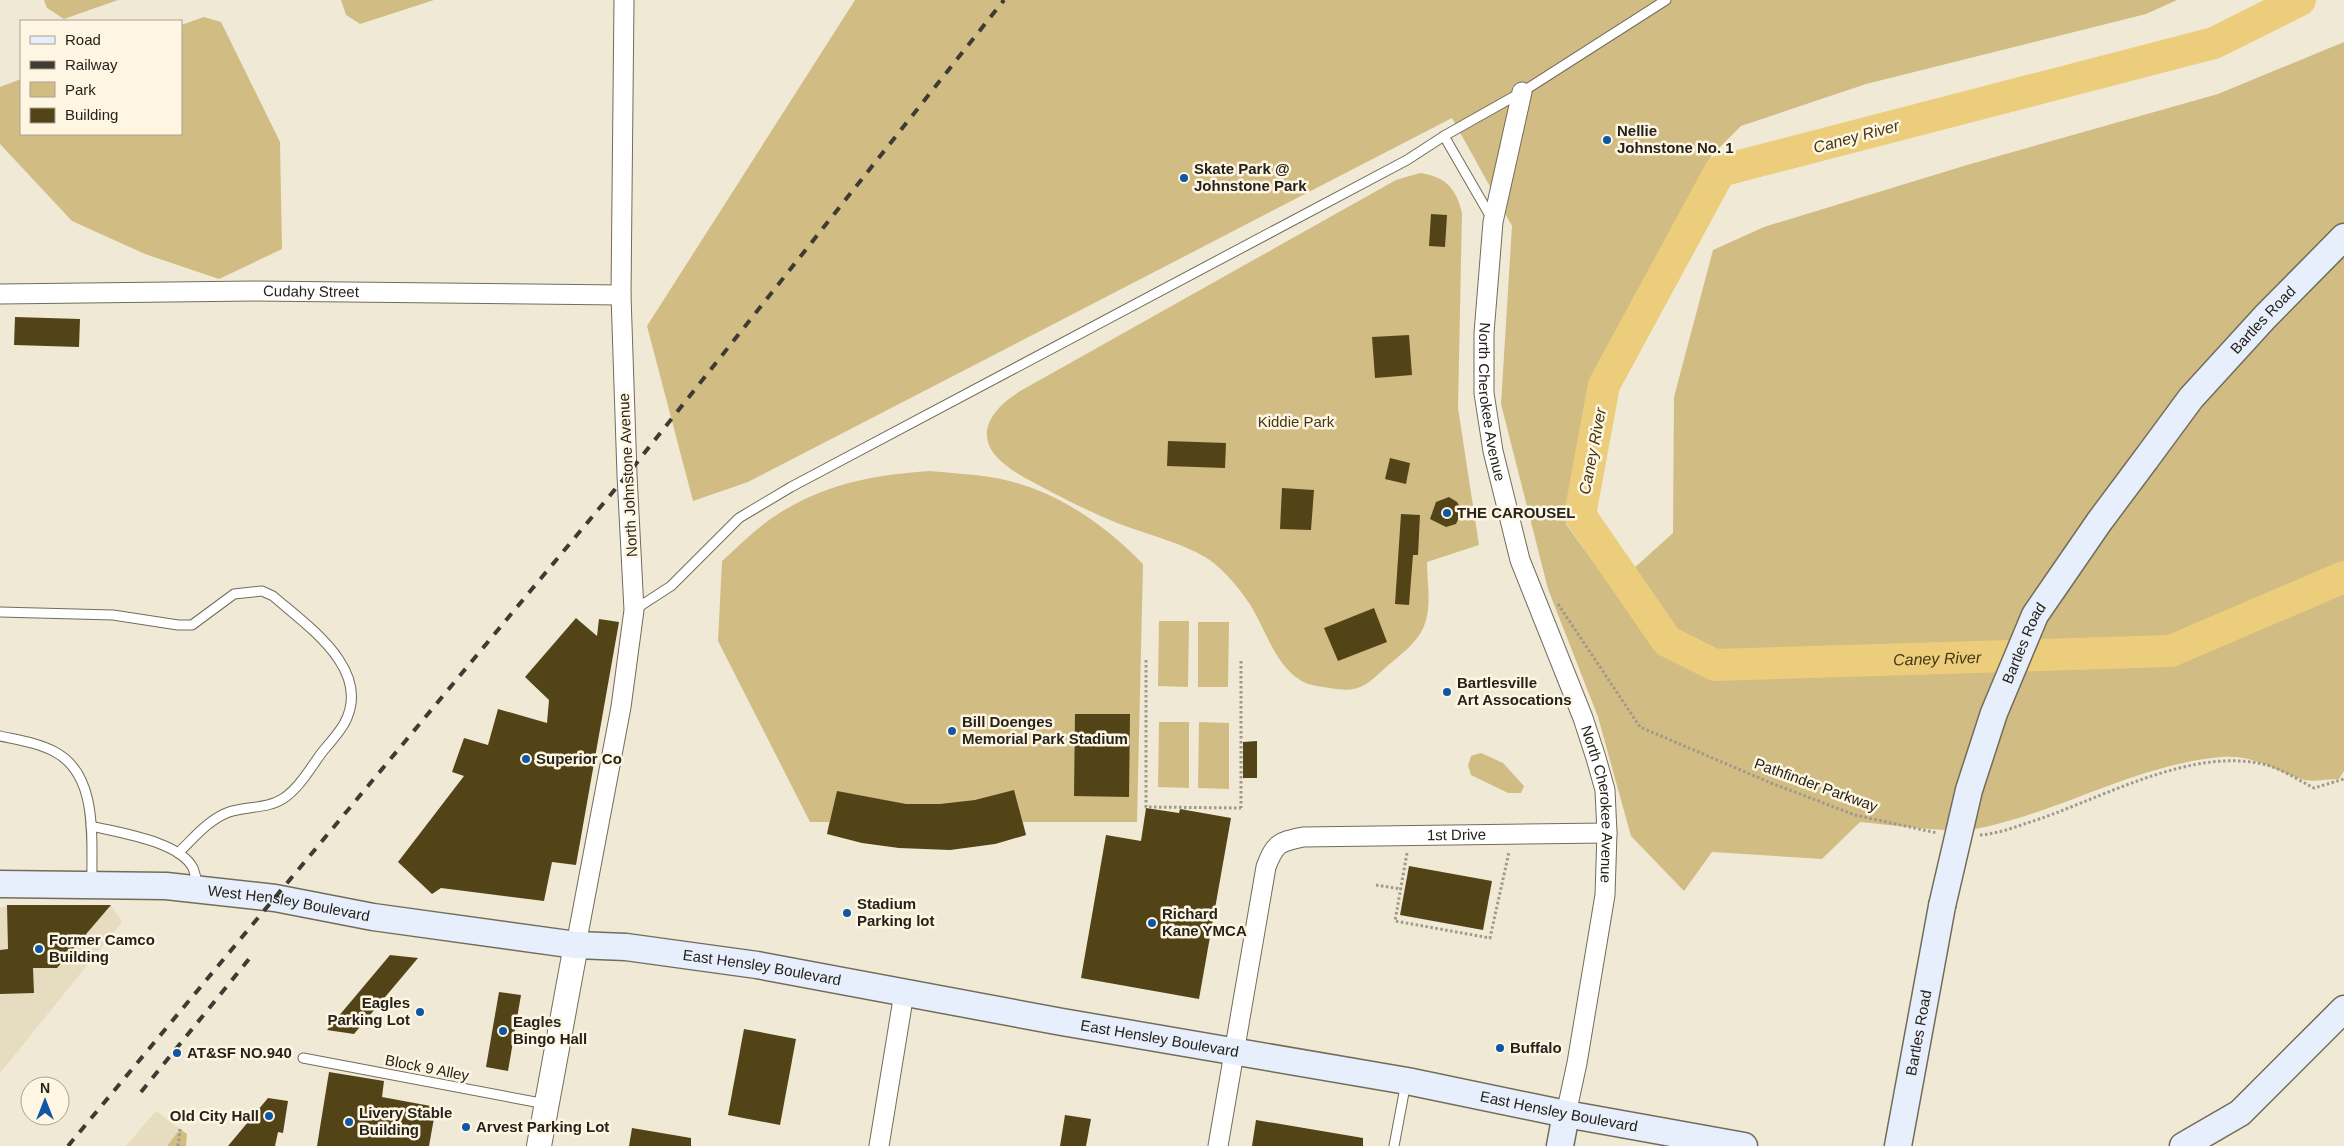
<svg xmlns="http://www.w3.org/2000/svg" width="2344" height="1146" viewBox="0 0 2344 1146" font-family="Arial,sans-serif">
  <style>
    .built { fill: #e6dcc0 }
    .green { fill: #d1bc84 }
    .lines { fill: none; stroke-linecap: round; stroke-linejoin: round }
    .river { stroke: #ebcd7b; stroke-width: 32 }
    .building { fill: #534418 }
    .service-casing { stroke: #726c5a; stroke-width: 11 }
    .minor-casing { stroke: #726c5a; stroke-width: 21 }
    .tertiary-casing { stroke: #726c5a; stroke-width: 26 }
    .secondary-casing { stroke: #726c5a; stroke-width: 29 }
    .path { stroke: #9e998a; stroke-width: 3; stroke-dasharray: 2.5 2.5; stroke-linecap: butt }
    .service { stroke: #fff; stroke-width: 9 }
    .minor { stroke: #fff; stroke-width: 19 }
    .tertiary { stroke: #fff; stroke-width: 24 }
    .secondary { stroke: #e6effb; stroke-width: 26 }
    .rail { stroke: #3f3b33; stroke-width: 4; stroke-dasharray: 9 9; stroke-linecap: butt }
    .secondary-bridge-casing { stroke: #726c5a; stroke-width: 29; stroke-linecap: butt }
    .secondary-bridge { stroke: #e6effb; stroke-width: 26 }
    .poi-dot { fill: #0f56a5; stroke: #fef6e2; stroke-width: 2 }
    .labels { text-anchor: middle; stroke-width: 5; stroke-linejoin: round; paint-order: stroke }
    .poi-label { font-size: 15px; font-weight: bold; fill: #26231c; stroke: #fef6e2; text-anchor: start }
    .street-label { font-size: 15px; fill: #26231c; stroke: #fef6e2 }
    .park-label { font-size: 15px; fill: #443815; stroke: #fef6e2 }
    .water-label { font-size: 16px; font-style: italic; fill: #443714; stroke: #fef6e2 }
  </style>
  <rect width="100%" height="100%" fill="#f0e9d5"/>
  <g class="built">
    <polygon points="12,905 111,905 122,922 0,1073 0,908"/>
    <polygon points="156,1111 180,1129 167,1146 126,1146"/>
  </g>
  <g class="green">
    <polygon points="44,0 118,0 64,19 47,8"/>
    <polygon points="341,0 434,0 360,24 346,15"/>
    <path d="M855,0H2177L2146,14L1866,84L1741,126L1712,155L1587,390L1566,524L1612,588L1673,533L1674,397L1713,250L1764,227L1967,165L2218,94L2344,42V771L2339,779C2328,779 2314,782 2305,780C2274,772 2257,754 2221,757C2139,764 2066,809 1985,827C1952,835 1896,825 1860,822L1822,859L1712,852L1684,891L1631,836L1598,717L1548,589L1501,404L1512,226L1452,118L748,482L693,501L647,326Z"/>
    <polygon points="204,17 221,22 280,142 282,249 219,279 145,254 72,221 0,144 0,87 21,79 21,134 181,134 181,25"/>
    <path d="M1420,173C1446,177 1456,188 1462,213L1458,408L1479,545L1427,562C1427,581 1432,607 1424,626C1417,644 1397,657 1383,670C1365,687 1356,693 1330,688C1323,687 1315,686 1308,684C1277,672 1267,632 1251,606C1240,589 1222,567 1205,557C1181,543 1153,536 1128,527C1098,516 1070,502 1042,487C1026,478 1008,470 995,455C973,428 1000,403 1022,390L1396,180Z"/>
    <path d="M929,471C949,473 970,474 990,477C1051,487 1101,521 1143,564L1137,822H1023L1026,835L995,844L827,834L829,822H810L718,641L722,561C739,546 756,528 775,516C823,484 873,475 929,471Z"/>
    <polygon points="1159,621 1189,621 1188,687 1158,686"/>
    <polygon points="1198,622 1229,622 1228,687 1198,687"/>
    <polygon points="1159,722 1189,722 1189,788 1158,787"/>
    <polygon points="1199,722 1229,723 1229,789 1198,788"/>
    <polygon points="1481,753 1503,763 1524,786 1521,793 1508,793 1471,775 1468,766 1471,756"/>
    <polygon points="180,1129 187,1134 186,1146 167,1146"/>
  </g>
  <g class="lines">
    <path class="river" id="s1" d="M2300,0L2214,43L1720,171L1604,385L1580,515L1667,641L1715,665L2171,651L2344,577"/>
  </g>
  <g class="building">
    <polygon points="1431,214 1447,215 1445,247 1429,246"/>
    <polygon points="15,317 80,319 79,347 14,345"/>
    <polygon points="1409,335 1412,375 1375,378 1372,337"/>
    <polygon points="1168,441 1226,443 1225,468 1167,466"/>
    <polygon points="1390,458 1410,463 1406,484 1385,479"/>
    <polygon points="1282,488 1314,490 1311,530 1280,529"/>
    <polygon points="1449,497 1457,502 1462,511 1456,524 1446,527 1430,519 1436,502"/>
    <polygon points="1401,514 1420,515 1418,555 1413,555 1409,605 1395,604"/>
    <polygon points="1374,608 1387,642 1338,661 1324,628"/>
    <polygon points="576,618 597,636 599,619 619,622 576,865 552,862 544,901 441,888 432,894 398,862 464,776 452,772 464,738 488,745 498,709 547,723 549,700 525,677"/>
    <polygon points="1075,714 1130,714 1129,797 1074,796"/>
    <polygon points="1257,741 1257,778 1243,778 1243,742"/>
    <polygon points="1014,790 1026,835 995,844 950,850 899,848 862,843 827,834 837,791 906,804 940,804 975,800"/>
    <polygon points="1146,808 1179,813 1180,809 1231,818 1199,999 1081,978 1106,835 1141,841"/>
    <polygon points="1409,866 1492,881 1483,930 1400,915"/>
    <polygon points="7,905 111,905 57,968 33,968 34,993 0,994 0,950 8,949"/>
    <polygon points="390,955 418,958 354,1034 327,1030"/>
    <polygon points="499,992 521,995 508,1071 486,1067"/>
    <polygon points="744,1029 796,1039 780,1125 728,1115"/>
    <polygon points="329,1072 384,1081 382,1097 436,1107 429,1146 317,1146"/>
    <polygon points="268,1098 288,1101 283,1133 278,1132 275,1146 228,1146"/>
    <polygon points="1065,1115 1091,1119 1086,1146 1060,1146"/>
    <polygon points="1256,1120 1363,1138 1363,1146 1252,1146"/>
    <polygon points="632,1128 691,1138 691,1146 629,1146"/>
  </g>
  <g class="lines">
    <g class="service-casing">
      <g id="service">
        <polyline points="1444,136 1522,92 1666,0"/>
        <polyline points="634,610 671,586 739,518 791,487 1407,160 1444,136 1492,219"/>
        <path d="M0,612L113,615L178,625H192L234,594L262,591L273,596C307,626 374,670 344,724C338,734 330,743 323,751C311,767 300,787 284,798C268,809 246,806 229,812C209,819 193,839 178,853"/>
        <path d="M0,736C18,740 39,743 55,752C99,775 91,841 92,882"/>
        <path d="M91,826C119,833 179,841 193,868C195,874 197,881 198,887"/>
        <polyline points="303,1058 546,1104"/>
        <polyline points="1394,1146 1406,1082"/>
      </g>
    </g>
    <g class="minor-casing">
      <g id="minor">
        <path id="s2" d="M1522,92L1493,222L1484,333V393L1493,451L1520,560L1583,718L1596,758L1605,790L1607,833L1605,895L1577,1063L1566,1114"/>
        <path id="s3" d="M0,294L255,291L621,295"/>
        <polyline points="576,945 621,707 634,610 627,475 621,295 624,0"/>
        <polyline points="879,1146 904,993"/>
        <path id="s4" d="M1218,1146L1266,867C1275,843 1279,842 1303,837L1607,833"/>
      </g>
    </g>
    <g class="tertiary-casing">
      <polyline id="tertiary" points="539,1146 576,945"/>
    </g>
    <g class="secondary-casing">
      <g id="secondary">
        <path id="s5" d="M2146,459L2191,398L2265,317L2344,237"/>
        <path id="s6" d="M0,884L166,886L275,898L373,917L576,945L626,947L757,965L1062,1022L1407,1081L1566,1114L1744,1146"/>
        <polyline points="1560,1146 1566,1114"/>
        <path id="s7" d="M1898,1146L1942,906"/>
        <polyline points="2183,1146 2240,1113 2344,1009"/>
      </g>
    </g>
    <g class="path">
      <polyline points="1558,604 1640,727 1771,783 1855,815 1937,833"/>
      <polyline points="1146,660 1146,807 1241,808"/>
      <polyline points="1241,661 1241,808"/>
      <path d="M1980,835C1995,834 2010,829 2024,824C2097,802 2193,743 2270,766C2285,771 2300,781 2314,788L2344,779"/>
      <polyline points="1407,853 1395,921 1490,938 1509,852"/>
      <polyline points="1376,885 1401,889"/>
      <polyline points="178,1146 180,1129"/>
    </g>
    <use href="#service" class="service"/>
    <use href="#minor" class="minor"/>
    <use href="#tertiary" class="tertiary"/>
    <use href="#secondary" class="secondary"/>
    <g class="rail">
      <polyline points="141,1092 249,959"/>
      <polyline points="68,1146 627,475 1004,0"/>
    </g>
    <g class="secondary-bridge-casing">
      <g id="secondary-bridge">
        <path id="s8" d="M1942,906L1969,790L1994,713L2035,615L2099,522L2146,459"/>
      </g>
    </g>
    <use href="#secondary-bridge" class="secondary-bridge"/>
  </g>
  <g class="poi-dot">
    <circle cx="1607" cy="140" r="5"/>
    <circle cx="1184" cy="178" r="5"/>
    <circle cx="1447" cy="513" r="5"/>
    <circle cx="1447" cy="692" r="5"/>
    <circle cx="952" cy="731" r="5"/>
    <circle cx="526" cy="759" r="5"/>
    <circle cx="847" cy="913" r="5"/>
    <circle cx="1152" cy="923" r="5"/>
    <circle cx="39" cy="949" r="5"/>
    <circle cx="420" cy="1012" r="5"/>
    <circle cx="503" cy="1031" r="5"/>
    <circle cx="1500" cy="1048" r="5"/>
    <circle cx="177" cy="1053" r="5"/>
    <circle cx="269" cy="1116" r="5"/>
    <circle cx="349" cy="1122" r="5"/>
    <circle cx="466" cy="1127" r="5"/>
  </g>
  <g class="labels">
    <g class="poi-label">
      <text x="1617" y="136">Nellie<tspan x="1617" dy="17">Johnstone No. 1</tspan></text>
      <text x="1194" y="174">Skate Park @<tspan x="1194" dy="17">Johnstone Park</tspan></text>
      <text x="1457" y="518">THE CAROUSEL</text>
      <text x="1457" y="688">Bartlesville<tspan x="1457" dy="17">Art Assocations</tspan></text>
      <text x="962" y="727">Bill Doenges<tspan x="962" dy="17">Memorial Park Stadium</tspan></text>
      <text x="536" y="764">Superior Co</text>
      <text x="857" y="909">Stadium<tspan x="857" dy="17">Parking lot</tspan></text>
      <text x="1162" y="919">Richard<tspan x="1162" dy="17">Kane YMCA</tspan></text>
      <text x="49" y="945">Former Camco<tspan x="49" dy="17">Building</tspan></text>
      <text x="410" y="1008" text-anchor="end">Eagles<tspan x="410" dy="17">Parking Lot</tspan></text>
      <text x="513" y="1027">Eagles<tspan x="513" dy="17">Bingo Hall</tspan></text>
      <text x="1510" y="1053">Buffalo</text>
      <text x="187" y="1058">AT&amp;SF NO.940</text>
      <text x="359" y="1118">Livery Stable<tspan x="359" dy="17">Building</tspan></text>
      <text x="259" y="1121" text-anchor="end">Old City Hall</text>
      <text x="476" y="1132">Arvest Parking Lot</text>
    </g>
    <g class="street-label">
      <text dy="5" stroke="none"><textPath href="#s3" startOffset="311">Cudahy Street</textPath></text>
      <text dy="5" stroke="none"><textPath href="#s5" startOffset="182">Bartles Road</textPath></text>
      <text dy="5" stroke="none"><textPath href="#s2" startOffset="314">North Cherokee Avenue</textPath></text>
      <text transform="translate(628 475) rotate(-93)" y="5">North Johnstone Avenue</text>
      <text dy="5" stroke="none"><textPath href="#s8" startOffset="276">Bartles Road</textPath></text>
      <text transform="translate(1816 785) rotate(20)" y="5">Pathfinder Parkway</text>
      <text dy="5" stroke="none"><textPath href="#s2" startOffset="734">North Cherokee Avenue</textPath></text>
      <text dy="5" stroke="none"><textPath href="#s4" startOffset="488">1st Drive</textPath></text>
      <text dy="5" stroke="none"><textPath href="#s6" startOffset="290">West Hensley Boulevard</textPath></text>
      <text dy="5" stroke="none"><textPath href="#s6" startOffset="768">East Hensley Boulevard</textPath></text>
      <text dy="5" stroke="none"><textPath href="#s7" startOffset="115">Bartles Road</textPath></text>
      <text dy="5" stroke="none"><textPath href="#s6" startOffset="1172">East Hensley Boulevard</textPath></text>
      <text transform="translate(427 1068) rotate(11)" y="5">Block 9 Alley</text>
      <text dy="5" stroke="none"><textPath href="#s6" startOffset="1578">East Hensley Boulevard</textPath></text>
    </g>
    <g class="park-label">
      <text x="1296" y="427">Kiddie Park</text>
    </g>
    <g class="water-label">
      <text transform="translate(1856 136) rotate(-15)" y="6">Caney River</text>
      <text transform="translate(1592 451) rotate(-79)" y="6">Caney River</text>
      <text dy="6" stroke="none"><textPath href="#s1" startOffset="1411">Caney River</textPath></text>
    </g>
  </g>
  <rect x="20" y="20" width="162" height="115" fill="#fef6e2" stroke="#a8a293"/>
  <rect x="30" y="36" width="25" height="8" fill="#e6effb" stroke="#a8a293"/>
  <text x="65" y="45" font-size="15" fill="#26231c">Road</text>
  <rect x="30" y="61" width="25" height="8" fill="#3f3b33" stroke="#a8a293"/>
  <text x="65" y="70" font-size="15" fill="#26231c">Railway</text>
  <rect x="30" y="82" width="25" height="15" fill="#d1bc84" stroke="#a8a293"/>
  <text x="65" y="95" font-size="15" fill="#26231c">Park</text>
  <rect x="30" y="108" width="25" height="15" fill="#534418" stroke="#a8a293"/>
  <text x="65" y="120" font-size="15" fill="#26231c">Building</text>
  <g transform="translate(45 1101)"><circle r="24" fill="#fef6e2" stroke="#a8a293"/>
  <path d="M0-4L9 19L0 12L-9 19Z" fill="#0f56a5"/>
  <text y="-8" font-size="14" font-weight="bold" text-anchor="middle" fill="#26231c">N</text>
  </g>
</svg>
